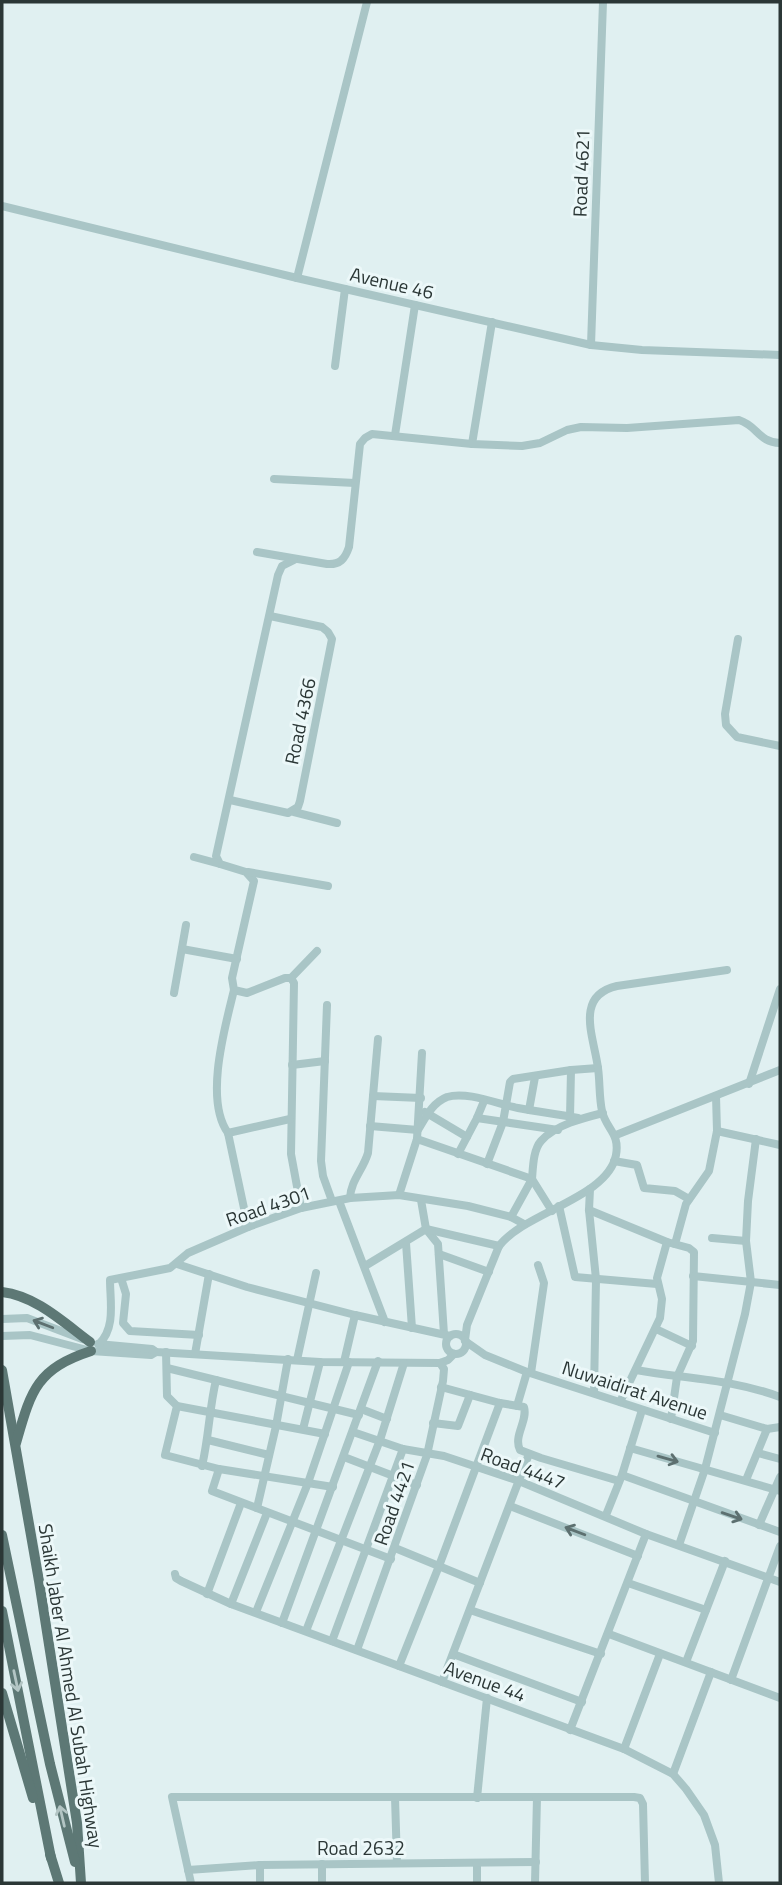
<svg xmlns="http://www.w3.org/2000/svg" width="782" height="1885" viewBox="0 0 782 1885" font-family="'Titillium Web',sans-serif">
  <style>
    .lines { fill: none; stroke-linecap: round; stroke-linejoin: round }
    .minor { stroke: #a9c5c6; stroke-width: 8 }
    .major { stroke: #5d7875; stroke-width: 10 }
    .oneway { stroke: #5d7070 }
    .oneway2 { stroke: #b3c5c4 }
    .labels { text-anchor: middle; stroke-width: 6; stroke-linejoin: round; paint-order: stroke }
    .street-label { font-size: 19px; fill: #2b3736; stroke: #ecf8f9 }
  </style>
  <rect width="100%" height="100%" fill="#e0f0f1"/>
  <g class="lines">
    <g class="minor">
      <polyline points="2,206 297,278 591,345 642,350 780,355"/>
      <polyline points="297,278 367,2"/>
      <polyline points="591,345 603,2"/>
      <polyline points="335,366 345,289"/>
      <polyline points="395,435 415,305"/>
      <polyline points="472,444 492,322"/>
      <polyline points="274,479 355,483"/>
      <path d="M257,552L327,564C340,565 345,559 349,547L360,444L365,438L372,434L472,444L522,446L540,443L567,430L581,427L627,428L739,420C758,426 758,442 780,443"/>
      <polyline points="294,560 282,566 278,575 216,856 220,864 246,872 254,881 232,978 234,990 247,993 285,978 291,978 317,951"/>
      <polyline points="738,639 725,714 726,725 737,737 780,746"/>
      <polyline points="230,800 288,813 298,807 300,801 332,639 328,632 322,627 270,616"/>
      <polyline points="294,812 337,823"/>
      <polyline points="194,857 220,864"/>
      <polyline points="248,872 328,886"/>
      <polyline points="182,949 237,959"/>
      <polyline points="291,978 294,983 291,1154 301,1208"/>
      <path d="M234,990C225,1027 204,1100 228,1133L248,1227"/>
      <polyline points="174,993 186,925"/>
      <polyline points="327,1005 321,1161 323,1176 332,1201"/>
      <polyline points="292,1065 325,1061"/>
      <polyline points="749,1084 780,989"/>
      <polyline points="373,1096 421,1098"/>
      <polyline points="529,1110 535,1077"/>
      <polyline points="425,1112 467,1137"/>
      <polyline points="570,1117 571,1070"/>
      <polyline points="477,1118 558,1130"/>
      <path d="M370,1126L418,1130C426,1117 432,1103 447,1097C467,1091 498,1104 518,1108C538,1112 558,1114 578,1118"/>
      <polyline points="717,1131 780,1145"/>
      <polyline points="228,1133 290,1119"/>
      <polyline points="616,1135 780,1070"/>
      <polyline points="417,1139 532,1179 511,1217"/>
      <polyline points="458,1154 477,1118 484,1101"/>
      <polyline points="614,1161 637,1165 644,1188 675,1191 689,1199"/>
      <polyline points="487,1164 503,1122 510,1082 513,1079 571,1070 598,1068"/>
      <polyline points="590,1189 589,1210 596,1279 594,1393"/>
      <polyline points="399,1195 417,1139 422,1053"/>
      <path d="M350,1198C351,1180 363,1170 368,1153L378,1039"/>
      <polyline points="421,1200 426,1229 438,1244 444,1334"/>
      <polyline points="339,1201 385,1322"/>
      <polyline points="559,1206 575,1277 657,1284"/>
      <polyline points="589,1210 667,1242 689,1248 694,1252 693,1341 677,1377 671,1419"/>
      <path d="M552,1211L532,1179C533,1168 533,1150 541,1141C555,1125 583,1118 603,1113"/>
      <polyline points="712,1238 746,1241"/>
      <polyline points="406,1243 412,1328"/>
      <polyline points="675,1244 686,1204 709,1171 717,1131 716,1096"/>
      <polyline points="439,1254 489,1272"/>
      <polyline points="177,1264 247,1287 355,1315 450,1336"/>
      <polyline points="365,1266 426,1229 499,1246"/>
      <polyline points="693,1276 780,1285"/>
      <polyline points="121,1278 126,1294 123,1323 130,1331 199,1335"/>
      <polyline points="2,1319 27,1318 82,1339"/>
      <polyline points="656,1329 692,1346"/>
      <circle cx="456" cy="1344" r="10"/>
      <polyline points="2,1336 30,1335 91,1351 151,1355 156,1352"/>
      <path d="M465,1340L467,1325L499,1246C525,1212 608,1198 616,1155C620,1133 606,1129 602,1111C599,1097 600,1082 598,1068C594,1037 574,996 617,986L727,970"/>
      <polyline points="465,1341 485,1355 527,1372 715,1433"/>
      <polyline points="98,1344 152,1349 156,1352 320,1362 440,1363 448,1360 454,1354"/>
      <path d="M99,1344C116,1328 110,1301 110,1280L170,1268L188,1253L248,1227L301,1208L350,1198L399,1195L468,1206L511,1217L524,1224"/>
      <polyline points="166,1352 167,1396 177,1406 165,1455 219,1469 333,1487"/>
      <polyline points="195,1354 209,1274"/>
      <polyline points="297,1360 316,1273"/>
      <polyline points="344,1362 355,1315"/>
      <polyline points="167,1368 359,1415"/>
      <path d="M636,1370C686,1379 732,1379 780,1397"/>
      <polyline points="531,1373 544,1283 538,1265"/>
      <path d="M441,1387L500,1403L524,1407C528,1421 513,1436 520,1450L541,1458L619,1481"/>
      <polyline points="620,1402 660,1318 662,1299 657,1278 667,1242"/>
      <polyline points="177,1406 325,1434"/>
      <polyline points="517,1406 527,1372"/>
      <polyline points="361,1409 387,1419"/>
      <polyline points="720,1415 767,1429 780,1427"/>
      <polyline points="433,1423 458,1426 470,1395"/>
      <polyline points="303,1429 320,1362"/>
      <polyline points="353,1432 403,1449 444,1456 519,1481 646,1534 780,1582"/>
      <polyline points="208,1440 269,1455"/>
      <polyline points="630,1448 780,1491"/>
      <polyline points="758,1453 780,1459"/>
      <polyline points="344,1457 417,1485"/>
      <path d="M202,1466C209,1436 209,1410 216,1380"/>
      <polyline points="219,1469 212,1491 391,1559"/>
      <polyline points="622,1475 780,1532"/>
      <polyline points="746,1480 767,1429"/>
      <polyline points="510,1506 638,1556"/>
      <polyline points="257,1508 276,1426 288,1359"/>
      <polyline points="606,1515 622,1475 642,1410"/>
      <polyline points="759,1525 780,1477"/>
      <polyline points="679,1545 705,1469 745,1314 751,1282 746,1241 748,1201 756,1139"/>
      <polyline points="395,1548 480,1583"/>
      <polyline points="175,1574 176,1578 181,1581 231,1604 624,1749 673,1774 686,1789 704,1815 715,1845 719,1883"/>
      <polyline points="628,1583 706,1610"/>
      <polyline points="207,1594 241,1503"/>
      <polyline points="231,1604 267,1513"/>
      <polyline points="470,1610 601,1654"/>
      <polyline points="256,1612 308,1483 349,1362"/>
      <polyline points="282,1623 378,1361"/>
      <polyline points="306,1631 380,1440 404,1363"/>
      <polyline points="609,1634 780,1698"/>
      <polyline points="332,1641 403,1449"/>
      <polyline points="357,1650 427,1455 443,1381 444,1369 440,1363"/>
      <polyline points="453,1654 582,1702"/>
      <polyline points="686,1662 725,1561"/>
      <polyline points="399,1666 439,1566 500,1403"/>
      <polyline points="731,1680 780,1546"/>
      <polyline points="442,1682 529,1454"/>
      <polyline points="570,1730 646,1534"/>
      <polyline points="624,1749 660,1654"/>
      <polyline points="673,1774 711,1672"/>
      <polyline points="395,1797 397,1863"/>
      <polyline points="477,1798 487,1698"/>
      <polyline points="477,1863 477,1883"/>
      <polyline points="322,1864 322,1883"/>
      <polyline points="260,1865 260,1883"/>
      <polyline points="188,1870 260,1865 536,1862"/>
      <polyline points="191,1883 172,1797 634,1797 640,1798 643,1804 645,1883"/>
      <polyline points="535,1883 537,1797"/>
    </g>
    <g class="major">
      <path d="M2,1292C36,1296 63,1322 90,1342"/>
      <polyline points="2,1370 39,1581 77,1823 81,1883"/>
      <path d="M16,1443C31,1391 36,1369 91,1351"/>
      <polyline points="2,1535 50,1764 75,1862"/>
      <polyline points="2,1611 51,1858"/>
      <polyline points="2,1693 33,1798"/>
      <polyline points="50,1854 59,1883"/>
    </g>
  </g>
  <defs><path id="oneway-shaft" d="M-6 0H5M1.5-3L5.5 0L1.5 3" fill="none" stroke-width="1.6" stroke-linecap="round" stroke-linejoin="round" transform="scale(1.75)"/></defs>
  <g class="oneway">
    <use href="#oneway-shaft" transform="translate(43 1324) rotate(-159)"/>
    <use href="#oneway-shaft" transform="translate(668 1459) rotate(16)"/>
    <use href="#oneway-shaft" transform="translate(732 1516) rotate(19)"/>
    <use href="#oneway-shaft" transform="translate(575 1531) rotate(-159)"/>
  </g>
  <g class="oneway2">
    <use href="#oneway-shaft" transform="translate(16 1681) rotate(78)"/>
    <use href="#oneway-shaft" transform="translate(62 1816) rotate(-103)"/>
  </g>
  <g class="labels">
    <g class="street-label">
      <text transform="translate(581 173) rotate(-88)" y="7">Road 4621</text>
      <text transform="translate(392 283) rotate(13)" y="7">Avenue 46</text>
      <text transform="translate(300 721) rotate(-78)" y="7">Road 4366</text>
      <text transform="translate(268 1206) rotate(-19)" y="7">Road 4301</text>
      <text transform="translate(635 1390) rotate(18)" y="7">Nuwaidirat Avenue</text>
      <text transform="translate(523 1468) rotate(20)" y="7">Road 4447</text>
      <text transform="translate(394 1503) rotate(-71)" y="7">Road 4421</text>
      <text transform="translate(485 1681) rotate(20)" y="7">Avenue 44</text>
      <text transform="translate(71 1686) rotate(81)" y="7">Shaikh Jaber Al Ahmed Al Subah Highway</text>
      <text x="361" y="1855">Road 2632</text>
    </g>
  </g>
  <rect width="782" height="1885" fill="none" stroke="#2b3736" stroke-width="7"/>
</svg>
